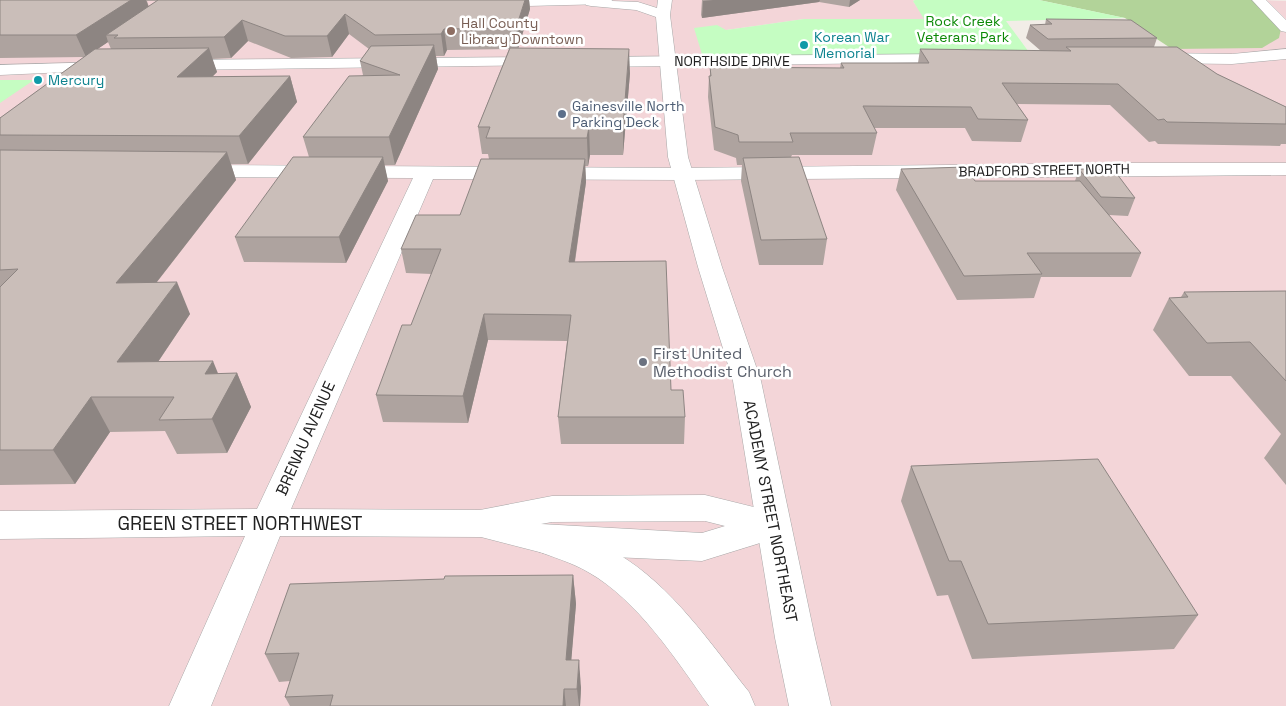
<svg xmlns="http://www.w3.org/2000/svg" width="1286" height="706" viewBox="0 0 1286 706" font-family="'Space Grotesk',sans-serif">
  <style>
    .commercial { fill: #f3d5d8 }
    .forest { fill: #b2d399 }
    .park { fill: #c5fdc2 }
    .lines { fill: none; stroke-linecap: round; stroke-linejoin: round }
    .minor-casing { stroke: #a8a8a8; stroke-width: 1 }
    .tertiary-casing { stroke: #a8a8a8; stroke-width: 1 }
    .minor { fill: #fff; fill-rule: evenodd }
    .tertiary { fill: #fff; fill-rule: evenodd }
    .wall { fill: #aea39f; fill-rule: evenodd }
    .shaded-wall { fill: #8d8582 }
    .building { fill: #cabeb9; stroke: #8d8582 }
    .education-dot { fill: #8d6e63; stroke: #fff; stroke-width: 2 }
    .culture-dot { fill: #0f9aa8; stroke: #fff; stroke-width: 2 }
    .service-dot { fill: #5c6f8a; stroke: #fff; stroke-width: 2 }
    .worship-dot { fill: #6b7280; stroke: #fff; stroke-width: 2 }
    .labels { text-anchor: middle; stroke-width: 5; stroke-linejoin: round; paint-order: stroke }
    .far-park-label { font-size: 14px; fill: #0b8805; stroke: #fff }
    .far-education-label { font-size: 14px; fill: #785e54; stroke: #fff; text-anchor: start }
    .far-culture-label { font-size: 14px; fill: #0d838f; stroke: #fff; text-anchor: start }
    .far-street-label { font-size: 14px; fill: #212121; stroke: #fff }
    .far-service-label { font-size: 14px; fill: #4e5e75; stroke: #fff; text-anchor: start }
    .worship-label { font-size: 16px; fill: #5b616d; stroke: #fff; text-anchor: start }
    .street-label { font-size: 16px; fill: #212121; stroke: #fff }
    .near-street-label { font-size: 19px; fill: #212121; stroke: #fff }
  </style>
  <rect width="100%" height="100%" fill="#f2ede7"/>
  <polygon class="commercial" points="0,0 915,0 913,1 925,19 804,19 726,30 704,61 1172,49 1259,0 1286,1 1286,706 0,706"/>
  <polygon class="forest" points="1039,0 1259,0 1282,24 1279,38 1262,48 1172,49 1125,18"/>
  <g class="park">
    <polygon points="915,0 1039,0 1125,18 1006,21 1034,59 704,61 694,28 717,25 726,30 804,19 924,19 913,1"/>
    <polygon points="0,80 34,80 0,103"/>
  </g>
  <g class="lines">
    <g class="minor-casing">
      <g id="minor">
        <polygon points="493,0 613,0 606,4 488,7 486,4"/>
        <polygon points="1252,0 1266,0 1286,20 1286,32 1281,31"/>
        <polygon points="1286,49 1286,59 1232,64 1158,63 1150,58 1158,53 1232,54"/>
        <polygon points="955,54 963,59 961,62 593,67 585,62 593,57"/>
        <polygon points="542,57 548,59 550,62 548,65 178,70 170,65 178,60"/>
        <polygon points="105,62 111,64 113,67 111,70 0,75 0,65"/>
        <path d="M1128,163H1286V175L683,180L433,179L291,509L480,510L552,496L705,495L786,515L791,525L786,535L702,561L547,554L481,537L280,536L211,706H169L245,536L0,539V511L257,509L413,178L196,177L189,175L186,171L189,167L196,165L683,168ZM705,521L725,526L702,533L541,524L552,522Z"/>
      </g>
    </g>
    <g class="tertiary-casing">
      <g id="tertiary">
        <polygon points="586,0 638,2 657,8 658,0 672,0 670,15 688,157 722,267 761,381 815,638 831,706 789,706 775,638 733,381 698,267 668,157 656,17 636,10 591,6 586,5"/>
        <path d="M547,526C570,534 597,541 618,554C672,586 710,643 749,692L755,706H709C677,661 638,600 588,572C571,562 552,557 535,550L529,540L535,530Z"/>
      </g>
    </g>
    <use href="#minor" class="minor"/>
    <use href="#tertiary" class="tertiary"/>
  </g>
  <g class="wall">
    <path d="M0,0H529L530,9L518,48L630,73L623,155H590L588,166H585L586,182L575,262L671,390L685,417L684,444H561L558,417L567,341L488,340L468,423L383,422L376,395L411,325L432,274L406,273L401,249L460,215L489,159L488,154H482L478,127L509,49L447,50L444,56H436L438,69L395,165H384L388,181L346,263L244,262L235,237L309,157L303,137L363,75L360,61L369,49L349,34L332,57L291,58L248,41L231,58L212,59L217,72L212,77L290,76L297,102L248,164H231L236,180L157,282L190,314L158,362L218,374L237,373L251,407L227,453L177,454L165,431L110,432L75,484L0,485V118L84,57L0,58ZM147,1H157L149,7ZM108,42L111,49H97Z"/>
    <polygon points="702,0 860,0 849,7 819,2 702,18 701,15"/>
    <polygon points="1046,19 1157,38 1154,47 1217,74 1286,107 1286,144 1281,144 1280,146 1158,144 1155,141 1149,142 1110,105 1017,104 1028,120 1021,142 972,141 965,128 874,128 877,133 872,155 792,155 791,157 827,239 823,265 759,265 741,181 742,165 737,165 736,158 714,150 708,97 709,76 710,76 710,67 840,68 841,63 918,63 920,49 1041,51 1026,38 1030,25 1045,25"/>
    <polygon points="901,169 975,181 1075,181 1079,169 1135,198 1128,216 1109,215 1141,253 1131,277 1041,277 1034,298 957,300 896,190"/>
    <polygon points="1286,291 1286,485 1264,458 1281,434 1231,376 1189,376 1153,330 1169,298 1181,297 1184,292"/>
    <polygon points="911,466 1198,615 1174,649 972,659 948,595 937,596 901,501"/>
    <polygon points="573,575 576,604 571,660 581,688 580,706 290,706 285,697 290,681 279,682 265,654"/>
  </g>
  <g class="shaded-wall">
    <polygon points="131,0 146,0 151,13 106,35 108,42 86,57 76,35"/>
    <polygon points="525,0 529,0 530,9 518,49 516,28"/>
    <polygon points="713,0 820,0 819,2 702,18 703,1"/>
    <polygon points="850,0 860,0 849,7"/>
    <polygon points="345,14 349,34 332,57 327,36"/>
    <polygon points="242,20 248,41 231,58 224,37"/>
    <polygon points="444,29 447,50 444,56 441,34"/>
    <polygon points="434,45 438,69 395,165 389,137"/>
    <polygon points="209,48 217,72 186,103 177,77"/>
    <polygon points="629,49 630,73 623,155 623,127"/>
    <polygon points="290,76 297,102 248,164 239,136"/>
    <polygon points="589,127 590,155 588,166 587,138"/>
    <polygon points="227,152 236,180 131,315 116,283"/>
    <polygon points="383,157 388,181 346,263 339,237"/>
    <polygon points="585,159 586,182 571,287 569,262"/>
    <polygon points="177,282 190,314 135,396 117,362"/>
    <polygon points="484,314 488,340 468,423 463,396"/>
    <polygon points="213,361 226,393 237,373 251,407 227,453 212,419 205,374"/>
    <polygon points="91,397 110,432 75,484 53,450"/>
    <polygon points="573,575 576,604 569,688 566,660"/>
    <polygon points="579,660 581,688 580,706 579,706 577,689"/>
    <polygon points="564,689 566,706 563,706"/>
  </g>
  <g class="building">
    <polygon points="0,0 131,0 76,35 0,35"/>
    <polygon points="158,0 525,0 516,28 444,29 441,34 375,35 345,14 327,36 285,36 242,20 224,37 114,38 118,35 106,35"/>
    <polygon points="1046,19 1131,20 1157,38 1048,39 1030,25 1052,24"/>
    <polygon points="434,45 389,137 303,137 349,76 400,75 360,61 371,46"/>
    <polygon points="1066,47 1177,47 1217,74 1286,107 1286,124 1167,122 1164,119 1158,120 1118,84 1002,83 1028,120 978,119 971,107 863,106 877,133 790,133 793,142 739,142 738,135 715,127 709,76 711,76 710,67 844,68 841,63 929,63 920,49 1071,51"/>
    <polygon points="209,48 177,77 290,76 239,136 0,135 0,118 95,49"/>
    <polygon points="510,48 629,49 623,127 589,127 587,138 486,138 490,127 478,127"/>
    <polygon points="0,150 227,152 116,283 177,282 117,362 213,361 205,374 237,373 212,419 159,420 174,397 91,397 53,450 0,450 0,287 18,269 0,270"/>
    <polygon points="293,157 383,157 339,237 235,237"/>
    <polygon points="799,157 827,239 761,240 743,158"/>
    <polygon points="481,159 585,159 569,262 666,261 671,390 683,390 685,417 558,417 571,315 484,314 463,396 376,395 402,325 411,325 441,249 401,249 416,215 460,215"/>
    <polygon points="965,167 975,181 1080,181 1141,253 1027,253 1042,274 964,276 901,169"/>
    <polygon points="1079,169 1114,170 1135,198 1101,197"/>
    <polygon points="1286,291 1286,381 1250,342 1207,343 1169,298 1188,297 1184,292"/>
    <polygon points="1098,459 1198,615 988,624 961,561 949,561 911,466"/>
    <polygon points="573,575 566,660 579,660 577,689 564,689 563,706 330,706 333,695 285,697 299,653 265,654 290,584 444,579 445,576"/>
  </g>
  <circle class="education-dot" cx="451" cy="31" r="5"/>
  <g class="culture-dot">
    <circle cx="804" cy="45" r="5"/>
    <circle cx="38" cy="80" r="5"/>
  </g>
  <circle class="service-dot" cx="562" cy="114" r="5"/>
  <circle class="worship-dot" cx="643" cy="362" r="5"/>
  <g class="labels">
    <g class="far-park-label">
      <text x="963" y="26">Rock Creek<tspan x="963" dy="16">Veterans Park</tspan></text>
    </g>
    <g class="far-education-label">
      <text x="461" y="28">Hall County<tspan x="461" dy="16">Library Downtown</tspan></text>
    </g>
    <g class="far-culture-label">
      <text x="814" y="42">Korean War<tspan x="814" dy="16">Memorial</tspan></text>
      <text x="48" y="85">Mercury</text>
    </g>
    <g class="far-street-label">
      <text x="732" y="66">NORTHSIDE DRIVE</text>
      <text transform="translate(1044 170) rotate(-1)" y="5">BRADFORD STREET NORTH</text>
    </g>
    <g class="far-service-label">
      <text x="572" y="111">Gainesville North<tspan x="572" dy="16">Parking Deck</tspan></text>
    </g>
    <g class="worship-label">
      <text x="653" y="359">First United<tspan x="653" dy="18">Methodist Church</tspan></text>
    </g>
    <g class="street-label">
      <text transform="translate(305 438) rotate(-66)" y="6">BRENAU AVENUE</text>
      <text transform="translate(771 511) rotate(79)" y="6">ACADEMY STREET NORTHEAST</text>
    </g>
    <g class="near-street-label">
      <text x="240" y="530">GREEN STREET NORTHWEST</text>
    </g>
  </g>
</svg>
